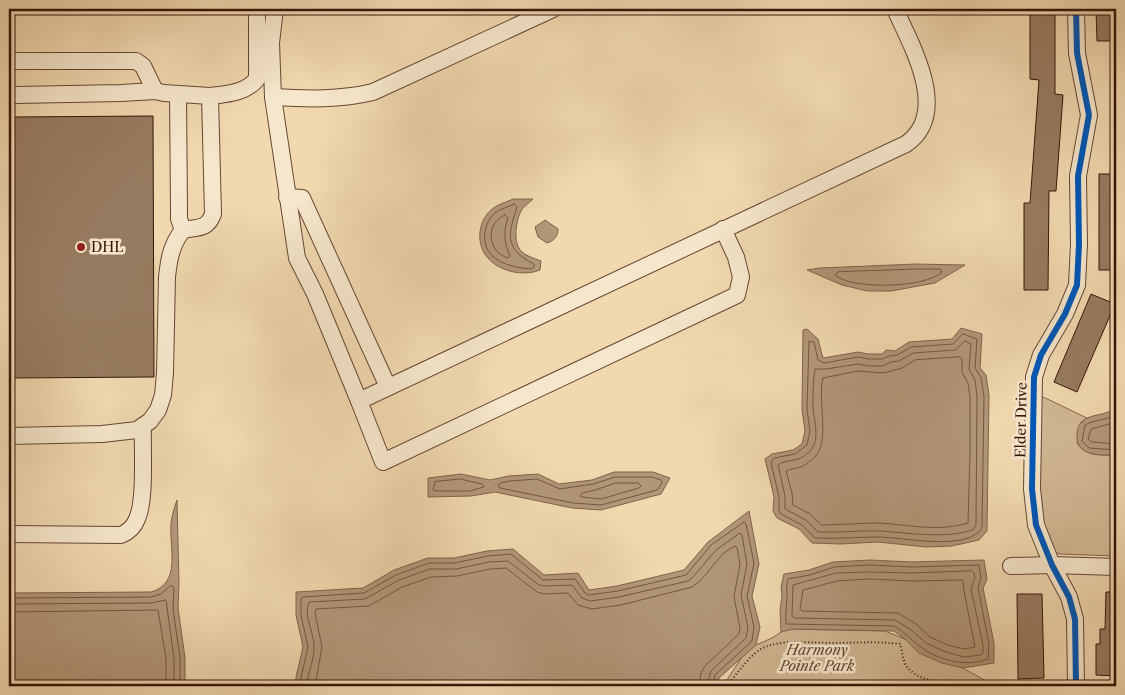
<svg xmlns="http://www.w3.org/2000/svg" width="1125" height="695" viewBox="0 0 1125 695" font-family="'Libre Caslon Text',serif">
  <style>
    .green { fill: #d1b793; stroke: #84664e }
    .water { fill: #b19677; stroke: #80634b }
    .lines { fill: none; stroke-linecap: round; stroke-linejoin: round }
    .shore { stroke: #745640; stroke-width: 1 }
    .building { fill: #977b60; stroke: #36160a }
    .minor-casing { stroke: #654633; stroke-width: 18 }
    .path { stroke: #36160a; stroke-width: 2; stroke-dasharray: 1 2.5; stroke-linecap: butt }
    .minor { stroke: #f6e6cb; stroke-width: 16 }
    .cycleway-casing { stroke: #f6e6cb; stroke-width: 9 }
    .cycleway { stroke: #0057b8; stroke-width: 6 }
    .poi-dot { fill: #8f2418; stroke: #f6e6cb; stroke-width: 2 }
    .labels { text-anchor: middle; stroke-width: 5; stroke-linejoin: round; paint-order: stroke }
    .poi-label { font-size: 14px; fill: #36160a; stroke: #f6e6cb; text-anchor: start }
    .street-label { font-size: 14px; fill: #36160a; stroke: #f6e6cb }
    .park-label { font-size: 14px; font-style: italic; fill: #644633; stroke: #f6e6cb }
  </style>
  <rect width="100%" height="100%" fill="#f1d8af"/>
  <filter id="stains"><feTurbulence type="fractalNoise" baseFrequency=".004" numOctaves="4"/><feColorMatrix values="0 0 0 0 .2 0 0 0 0 .09 0 0 0 0 .02 0 0 0 .5 -.17"/></filter>
  <radialGradient id="worn" r=".72"><stop offset=".6" stop-color="#630" stop-opacity="0"/><stop offset="1" stop-color="#630" stop-opacity=".3"/></radialGradient>
  <g class="green">
    <path d="M1039,395L1087,418L1081,422L1077,443C1086,457 1101,455 1116,455V556L1060,554L1055,552L1039,513Z"/>
    <polygon points="786,629 885,631 927,648 995,686 723,686 747,649 772,638"/>
  </g>
  <g class="water">
    <path d="M513,199H533C529,203 523,207 521,211C516,220 513,241 520,250C525,256 534,258 541,261L540,270C515,280 476,264 480,232C481,223 485,215 492,209C498,204 507,202 513,199Z"/>
    <path d="M545,220L558,229C558,236 554,241 547,243L538,237L535,227Z"/>
    <polygon points="916,264 965,265 935,283 891,291 867,291 842,285 807,270 820,268"/>
    <polygon points="961,328 982,334 980,368 986,375 989,395 987,531 979,540 952,546 926,547 878,542 840,544 812,543 799,529 777,518 773,511 774,497 765,459 772,454 793,450 802,444 805,431 802,410 803,330 807,329 818,339 823,358 858,352 868,354 882,354 886,350 895,351 909,342 952,339"/>
    <path d="M1116,406V455C1102,455 1076,457 1077,436C1077,431 1078,425 1082,422C1091,412 1106,418 1116,406Z"/>
    <polygon points="614,472 653,472 670,478 661,494 601,510 572,508 495,492 471,496 428,497 428,478 461,474 490,480 509,476 538,474 559,484 592,480"/>
    <path d="M177,500L179,583L178,608L185,658V686H9V593L151,592C182,583 169,548 171,523C172,516 174,508 177,500Z"/>
    <polygon points="749,511 759,564 752,596 760,627 756,645 719,678 718,686 296,686 296,677 303,647 296,615 296,592 363,588 394,570 428,558 454,558 487,551 513,549 544,575 578,573 589,590 617,586 684,570 708,542"/>
    <polygon points="870,560 912,562 984,560 987,579 983,588 994,643 994,663 963,668 942,663 919,653 905,639 894,631 793,629 781,632 780,611 782,595 781,587 784,574 809,570 833,562"/>
  </g>
  <g class="lines">
    <g class="shore">
      <path d="M514,204L517,207C508,235 504,249 534,264V267L530,269C509,267 481,260 485,232C486,225 490,217 496,212C501,209 508,207 514,204Z"/>
      <path d="M505,215L508,218C503,232 504,242 510,256L508,258C487,252 485,223 505,215Z"/>
      <path d="M916,269H940L942,272C926,288 852,290 835,275L838,272Z"/>
      <path d="M963,334L977,339L975,368L981,378L984,396L982,528C967,552 903,537 878,537C857,537 836,539 815,538L802,525L781,514L779,510V497L771,462L774,458L795,454L807,445L810,431L807,409L809,341L814,342L818,360L824,363L858,357L868,359H882L889,356L897,355L911,347L953,344Z"/>
      <path d="M965,341L971,344L969,369L975,380L977,396L976,525L973,530C942,539 912,533 880,531C860,530 839,533 818,532L806,520L785,509V496L778,465C787,458 797,464 809,452C821,441 814,421 813,407C813,395 813,381 815,369H826L858,364L868,366H883L891,362L899,361L913,353L955,350Z"/>
      <path d="M960,357L962,359V372L968,383L970,397V454L968,523C939,532 909,525 880,523C860,523 841,525 821,525L810,514L793,505L792,493L786,471C790,469 793,469 797,468C803,467 809,462 814,458C831,442 817,400 823,378L858,371L884,373L902,368L915,360Z"/>
      <path d="M1116,414C1107,421 1095,419 1085,425L1082,441L1089,448L1116,450"/>
      <polyline points="1116,422 1091,429 1088,439 1092,442 1116,444"/>
      <polygon points="616,477 652,477 661,480 662,483 657,490 601,505 573,503 500,488 498,486 500,483 510,481 537,479 560,489 593,484"/>
      <polygon points="460,479 482,484 484,487 470,491 436,491 433,490 435,482"/>
      <polygon points="616,483 638,483 641,486 639,488 601,499 582,497 580,496 582,493 595,490"/>
      <path d="M870,565L912,567L979,565L981,578L978,588L989,644L988,659C968,667 940,661 922,648C912,641 905,632 894,626L786,624C785,614 787,605 787,595C787,589 786,585 788,579L810,575L834,567Z"/>
      <polygon points="972,571 974,573 975,577 971,589 983,645 983,653 981,655 964,657 946,652 926,643 911,630 895,620 794,618 792,616 793,585 836,573 870,572 912,573"/>
      <polygon points="870,579 912,581 963,580 964,591 975,647 964,649 948,645 930,637 916,624 898,613 802,611 800,609 803,590 837,581"/>
      <polyline points="9,598 151,597 161,594 170,586 173,586 174,588 173,609 180,658 180,686"/>
      <polyline points="9,604 150,603 166,600 174,658 174,686"/>
      <polyline points="9,612 158,610 166,659 166,686"/>
      <polyline points="301,686 301,678 308,647 301,615 301,599 303,597 364,593 396,575 429,563 454,563 488,556 511,554 543,580 575,579 585,593 589,595 618,591 686,575 711,545 744,522 746,524 754,563 747,596 754,627 752,641 715,675 713,686"/>
      <path d="M307,686C307,673 315,659 314,646C314,632 303,616 309,602L365,599L399,580L430,569H456L489,562L508,561L539,585L544,586L572,585L582,598L590,601L619,597L688,581L693,577L716,550L740,533L742,535L747,564L741,595L748,627L746,638L711,671L707,686"/>
      <path d="M315,686L322,647L315,613L316,609L369,606L402,587L431,577L457,576L490,569L506,568L537,592L544,594L568,593L578,605L592,609L621,605L692,587C709,577 716,554 735,546L737,548L740,564L734,597L740,628L739,634L705,666L701,673L699,686"/>
    </g>
  </g>
  <g class="building">
    <polygon points="1030,9 1055,9 1055,94 1063,95 1056,191 1049,191 1048,290 1024,290 1024,203 1030,203 1039,80 1030,79"/>
    <polygon points="1096,9 1116,9 1116,41 1097,41"/>
    <polygon points="153,116 154,377 9,378 9,117"/>
    <rect x="1099" y="174" width="17" height="96"/>
    <polygon points="1091,294 1115,304 1077,392 1054,382"/>
    <polygon points="1106,592 1116,592 1116,676 1096,675 1096,644 1100,644 1100,629 1105,629"/>
    <polygon points="1017,594 1042,594 1044,678 1018,679"/>
  </g>
  <g class="lines">
    <g class="minor-casing">
      <g id="minor">
        <path d="M275,9L271,43L273,97L297,258L315,294L359,401L906,144C951,113 911,45 895,9"/>
        <polyline points="9,64 12,61 136,61 143,66 155,91"/>
        <polyline points="9,93 16,95 121,93 155,91 164,93 210,96"/>
        <polyline points="178,94 179,210 179,219 183,230"/>
        <path d="M273,97C307,99 340,100 373,92L553,9"/>
        <polyline points="287,197 302,198 388,387"/>
        <polyline points="359,401 383,462 737,295 741,277 736,257 723,229"/>
        <path d="M9,436L102,434L137,430L150,421L158,410L163,395L165,373L167,277C169,259 171,245 183,230C198,227 207,230 213,214L210,96C227,94 246,93 257,79V9"/>
        <path d="M9,534L121,535C128,532 134,527 137,519C146,499 142,449 143,426"/>
        <polyline points="1011,566 1052,565 1116,567"/>
        <polyline points="1076,686 1075,619 1069,597 1052,565 1036,525 1032,489 1034,377 1041,355 1065,314 1077,285 1079,244 1078,176 1089,115 1077,53 1076,9"/>
      </g>
    </g>
    <path class="path" d="M728,686C736,674 751,653 765,647C785,639 809,643 831,643C854,643 877,641 900,644C902,650 903,662 907,667C926,689 958,677 981,686"/>
    <use href="#minor" class="minor"/>
    <g class="cycleway-casing">
      <polyline id="cycleway" points="1076,686 1075,619 1069,597 1052,565 1036,525 1032,489 1034,377 1041,355 1065,314 1077,285 1079,244 1078,176 1089,115 1077,53 1076,9"/>
    </g>
    <use href="#cycleway" class="cycleway"/>
  </g>
  <circle class="poi-dot" cx="81" cy="247" r="5"/>
  <g class="labels">
    <g class="poi-label">
      <text x="91" y="252">DHL</text>
    </g>
    <g class="street-label">
      <text transform="translate(1021 420) rotate(-89)" y="5">Elder Drive</text>
    </g>
    <g class="park-label">
      <text x="817" y="655">Harmony<tspan x="817" dy="16">Pointe Park</tspan></text>
    </g>
  </g>
  <rect width="1125" height="695" fill="none" stroke="#f1d8af" stroke-width="30"/>
  <rect x="10" y="10" width="1105" height="675" fill="none" stroke="#36160a" stroke-width="2.5"/>
  <rect x="15" y="15" width="1095" height="665" fill="none" stroke="#36160a"/>
  <rect width="100%" height="100%" filter="url(#stains)"/>
  <rect width="100%" height="100%" fill="url(#worn)"/>
</svg>
